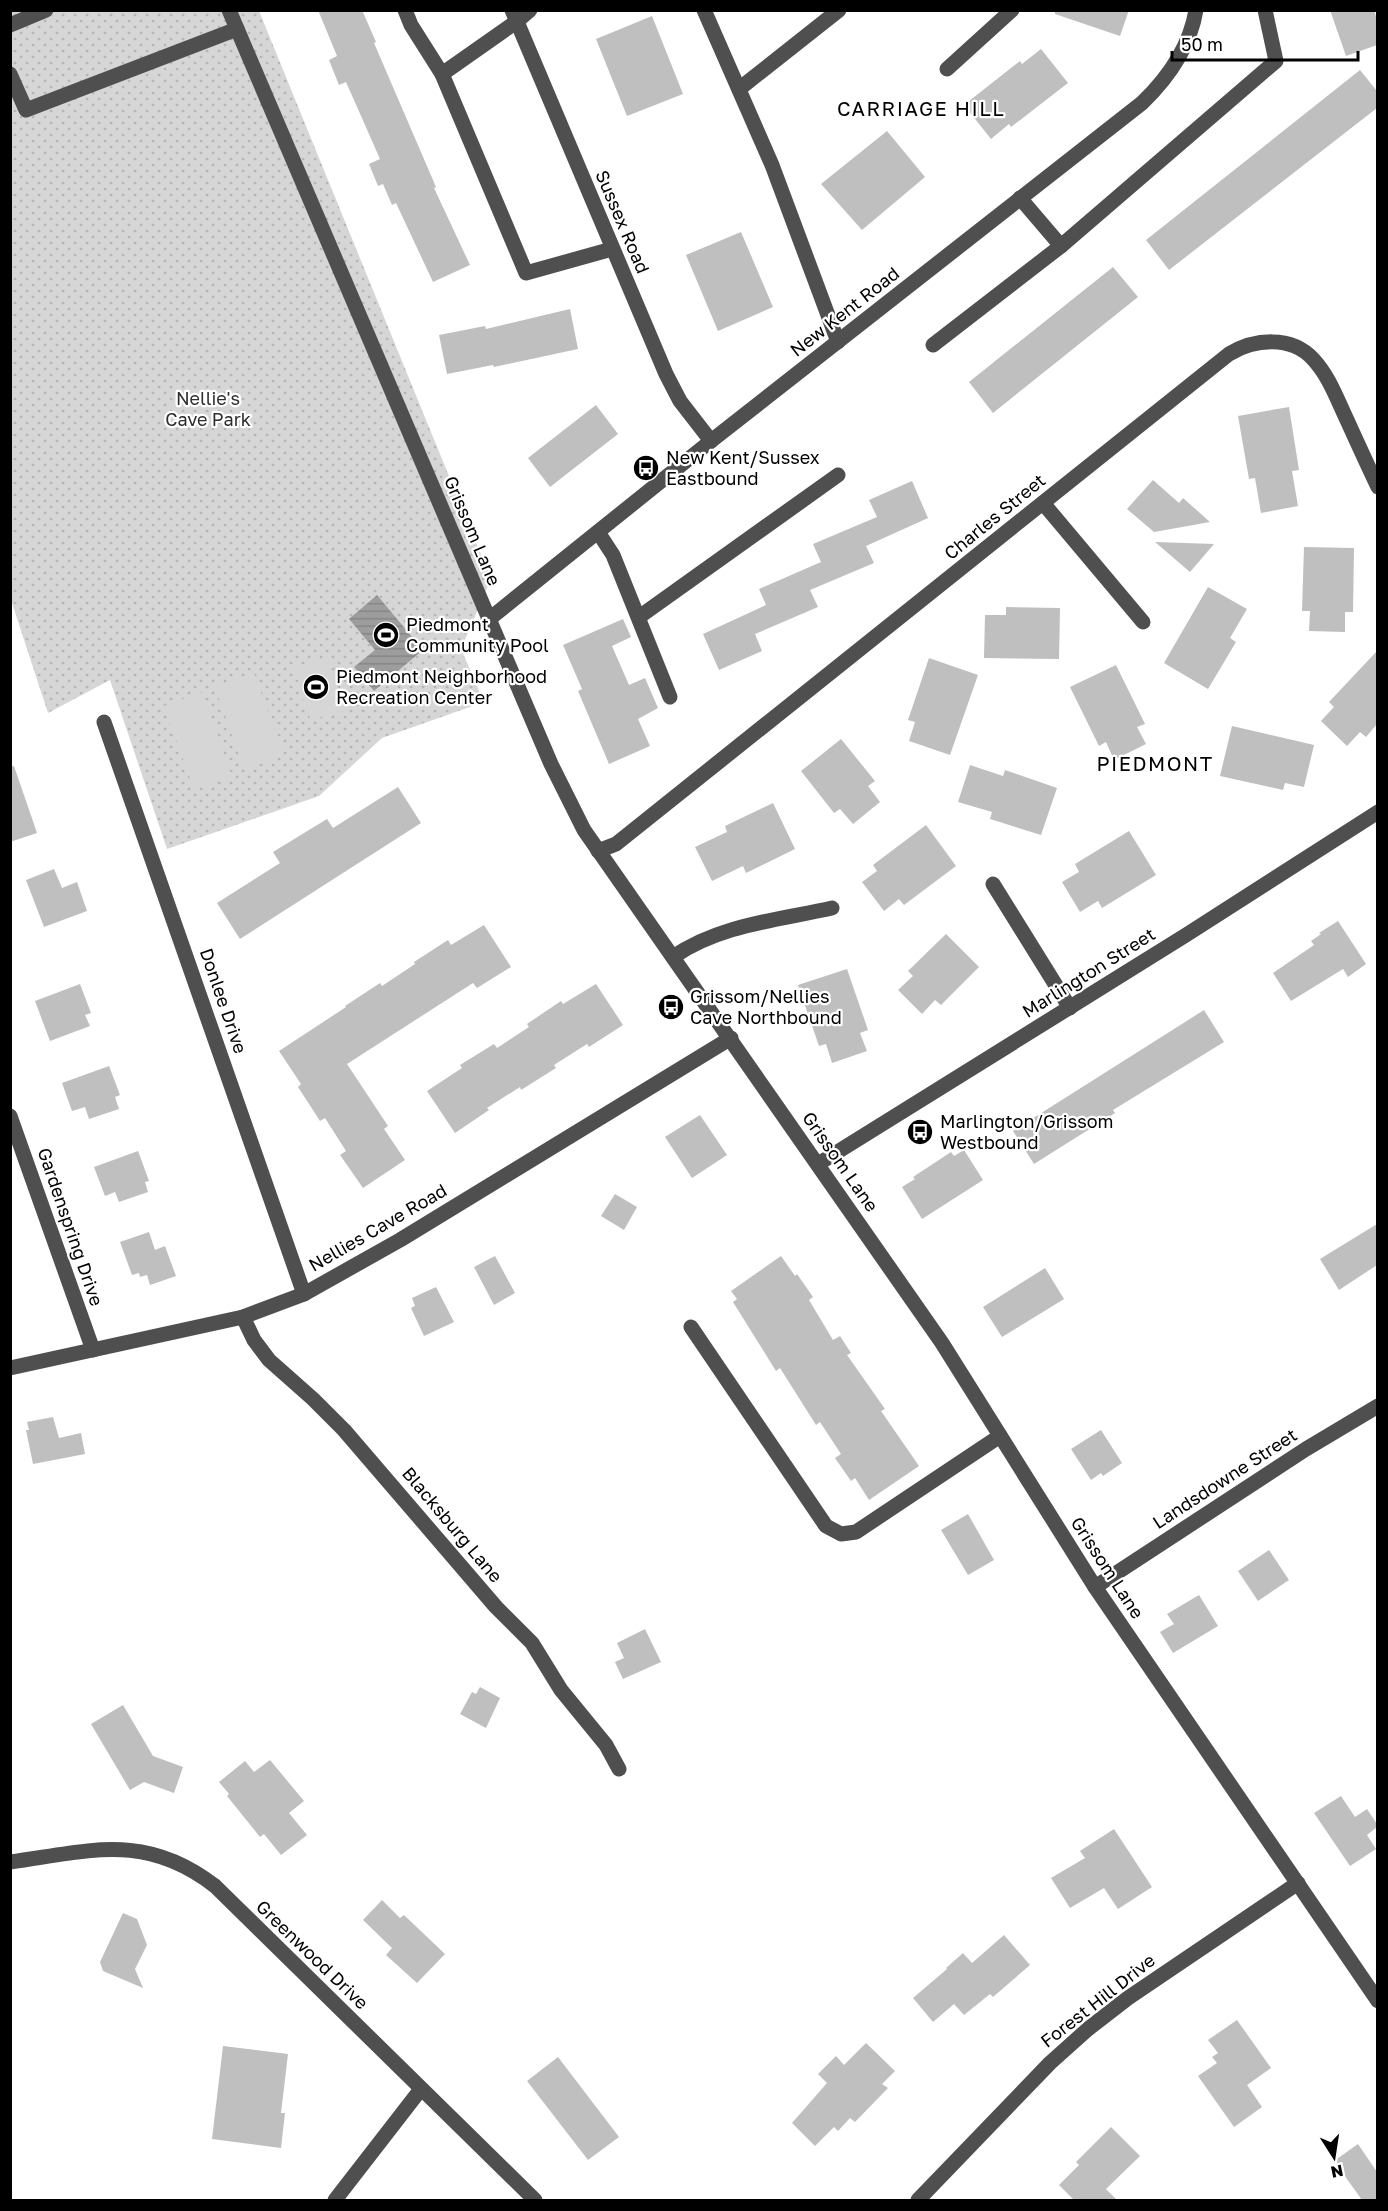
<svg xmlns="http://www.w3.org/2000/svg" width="1388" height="2211" viewBox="0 0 1388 2211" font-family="'Golos Text',sans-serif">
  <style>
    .park { fill: url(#park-dots) }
    .pitch { fill: #d6d6d6 }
    .water { fill: url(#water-rules) }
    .building { fill: #bfbfbf }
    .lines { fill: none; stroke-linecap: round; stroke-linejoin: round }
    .minor { stroke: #4f4f4f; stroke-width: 15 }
    .labels { text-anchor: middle; stroke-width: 4.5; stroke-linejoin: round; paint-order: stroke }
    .street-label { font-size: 18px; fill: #000; stroke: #fff }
    .park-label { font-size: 18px; fill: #2d2d2d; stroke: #fff }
    .poi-label { font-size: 18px; fill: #000; stroke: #fff; text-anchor: start }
    .neighbourhood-label { font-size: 20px; letter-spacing: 1.5px; fill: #000; stroke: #fff }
  </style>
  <defs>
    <pattern id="park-dots" width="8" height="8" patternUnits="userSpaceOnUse" patternTransform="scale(1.5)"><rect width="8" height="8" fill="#d6d6d6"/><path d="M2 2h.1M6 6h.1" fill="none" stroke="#b6b6b6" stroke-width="1.8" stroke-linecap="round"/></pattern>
    <pattern id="water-rules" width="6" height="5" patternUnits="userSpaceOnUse" patternTransform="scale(1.5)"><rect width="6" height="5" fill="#9d9d9d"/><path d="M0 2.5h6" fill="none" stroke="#858585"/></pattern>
  </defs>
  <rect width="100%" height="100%" fill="#fff"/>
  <polygon class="park" points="10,11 259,11 491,579 461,649 484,702 382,738 319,796 167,849 110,680 48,713 11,600"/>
  <g class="pitch">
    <polygon points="327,657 343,711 310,720 306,699 302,700 295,682 300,681 295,668"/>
    <polygon points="254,673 284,756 244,770 215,687"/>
    <polygon points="202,692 232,776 194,790 164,706"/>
  </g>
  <polygon class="water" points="377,595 423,650 374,691 354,667 375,650 349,619"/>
  <g class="building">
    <polygon points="318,10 362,10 376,42 374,43 436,187 434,188 470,265 433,282 396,203 392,205 383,184 378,186 369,164 380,159 346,82 339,85 329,60 337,56"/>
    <polygon points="1055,10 1129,10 1120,36 1055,14"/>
    <polygon points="1330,10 1374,10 1377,20 1377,45 1346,56"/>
    <polygon points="652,16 683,94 627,116 596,39"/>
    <polygon points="1041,49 1068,83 1011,127 1009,124 991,139 964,105 1020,61 1022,64"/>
    <polygon points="1360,70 1377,91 1377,108 1169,270 1146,240"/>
    <polygon points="887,131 925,177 862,230 821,184"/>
    <polygon points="741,232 773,307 718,331 686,255"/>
    <polygon points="1113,267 1138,297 993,413 969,382"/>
    <polygon points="570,309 578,349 494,367 493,365 447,374 439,335 485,326 486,329"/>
    <polygon points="596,405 618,434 550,487 528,458"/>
    <polygon points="1289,407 1299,470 1292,471 1298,506 1261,513 1255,478 1249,479 1238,416"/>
    <polygon points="1153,480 1179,503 1183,498 1210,522 1154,532 1127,509"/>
    <polygon points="912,481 928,518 866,546 874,563 810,590 818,607 755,634 762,651 719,670 703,634 766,605 759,589 821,562 813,544 877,517 869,500"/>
    <polygon points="1155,542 1214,544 1190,572"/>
    <polygon points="1304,547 1354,548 1353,612 1345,612 1345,632 1309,631 1310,611 1302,611"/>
    <polygon points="1208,587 1247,609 1230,638 1236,642 1208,689 1164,663"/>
    <polygon points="1006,607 1060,608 1059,659 984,658 985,615 1006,615"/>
    <polygon points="623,619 631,637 612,646 629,685 645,678 658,708 638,719 650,746 609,764 578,691 582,689 563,645"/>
    <polygon points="1377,651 1377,724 1366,737 1360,732 1347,746 1321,721 1334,707 1329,702"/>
    <polygon points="929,658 978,675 950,755 909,741 915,722 908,720"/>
    <polygon points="1116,665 1145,724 1137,727 1146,744 1114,760 1106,742 1099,746 1070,687"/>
    <polygon points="1232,726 1314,745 1304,787 1285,783 1283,790 1220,776"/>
    <polygon points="841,739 875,781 868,786 880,802 853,824 840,809 834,813 801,771"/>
    <polygon points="970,765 1003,776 1005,770 1057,788 1041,835 990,819 992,812 958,802"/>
    <polygon points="14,766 37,833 10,842 10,767"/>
    <polygon points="398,787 421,823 240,939 217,903 280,863 273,852 327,819 333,828"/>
    <polygon points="773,803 795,849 746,873 743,866 712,881 695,847 727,832 725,826"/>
    <polygon points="926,825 956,866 904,905 899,899 884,911 862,882 877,871 873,865"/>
    <polygon points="1129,831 1156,875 1102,908 1098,901 1080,912 1062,882 1079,872 1075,864"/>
    <polygon points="54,869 62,888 77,882 87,911 44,927 26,880"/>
    <polygon points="1338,921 1366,964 1348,977 1343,969 1291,1001 1273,973 1314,945 1311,941 1321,934 1319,933"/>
    <polygon points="484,925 511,967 477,988 473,983 347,1064 388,1126 384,1129 405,1160 363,1188 340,1155 346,1151 325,1118 320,1121 298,1087 301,1084 279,1051 346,1007 345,1006 380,983 382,986 415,964 414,962 448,940 451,945"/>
    <polygon points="946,934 979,967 941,1005 935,1000 922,1014 898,990 913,976 908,971"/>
    <polygon points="847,969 868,1030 860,1033 867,1051 832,1063 826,1044 819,1046 798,985"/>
    <polygon points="80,984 91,1013 85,1015 90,1026 50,1041 35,1001"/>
    <polygon points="596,984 623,1025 589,1047 587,1044 554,1065 556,1068 521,1090 520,1087 487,1108 489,1110 455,1133 427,1091 462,1068 460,1065 494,1044 497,1048 529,1027 527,1024 561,1001 563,1004"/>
    <polygon points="1204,1010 1224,1042 1113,1110 1115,1113 1034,1164 1013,1131"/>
    <polygon points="109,1066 120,1095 115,1097 119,1109 89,1119 85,1107 72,1111 62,1083"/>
    <polygon points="700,1115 727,1155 692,1178 665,1137"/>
    <polygon points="964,1150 983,1180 922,1219 902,1187 915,1179 913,1177 951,1152 954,1156"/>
    <polygon points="138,1151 149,1181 145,1182 148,1192 119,1202 115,1192 105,1196 94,1167"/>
    <polygon points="615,1194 637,1207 624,1230 601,1216"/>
    <polygon points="1377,1224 1377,1265 1339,1290 1320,1259"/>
    <polygon points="149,1232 155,1250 165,1246 176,1276 150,1285 147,1275 140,1277 139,1273 132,1275 120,1242"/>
    <polygon points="495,1256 515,1293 494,1305 474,1267"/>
    <polygon points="781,1256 795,1276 797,1274 813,1297 809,1300 833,1340 840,1336 851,1353 847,1355 885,1409 881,1411 919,1466 869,1500 855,1478 851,1481 835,1458 841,1454 820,1422 816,1425 780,1368 776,1371 733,1302 737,1299 731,1291"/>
    <polygon points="1045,1268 1064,1299 1002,1337 983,1307"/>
    <polygon points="436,1287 454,1322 424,1336 411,1308 415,1306 412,1298"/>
    <polygon points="53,1417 59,1438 81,1433 85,1454 33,1464 26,1430 29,1430 27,1422"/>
    <polygon points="1101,1430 1122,1463 1103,1476 1101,1473 1091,1480 1071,1449"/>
    <polygon points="968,1514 994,1560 968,1575 941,1530"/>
    <polygon points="1269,1550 1289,1580 1258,1601 1238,1571"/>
    <polygon points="1199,1595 1218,1626 1173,1653 1160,1632 1174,1624 1167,1614"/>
    <polygon points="645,1629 661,1662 623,1679 615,1662 624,1658 617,1643"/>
    <polygon points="480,1687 500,1698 486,1728 460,1714 472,1692 476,1694"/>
    <polygon points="123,1705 153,1756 183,1767 174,1793 144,1782 130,1790 91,1724"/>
    <polygon points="270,1760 304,1801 289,1813 307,1835 281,1855 264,1834 260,1837 227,1796 229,1794 219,1782 245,1761 254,1772"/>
    <polygon points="1341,1796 1355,1817 1367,1809 1377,1824 1377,1827 1367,1835 1376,1849 1350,1866 1314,1813"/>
    <polygon points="1114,1829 1152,1887 1118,1909 1104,1888 1070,1908 1051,1878 1085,1858 1080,1851"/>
    <polygon points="382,1900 400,1918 404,1915 445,1954 417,1983 386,1955 392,1948 363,1920"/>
    <polygon points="123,1913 137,1919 147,1945 135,1969 143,1988 103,1971 100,1962"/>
    <polygon points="1004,1935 1030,1965 993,1997 990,1994 964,2015 954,2004 933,2022 913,1998 947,1969 946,1968 963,1953 972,1963"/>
    <polygon points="1237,2020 1271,2068 1247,2085 1262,2107 1234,2127 1198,2076 1217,2063 1212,2057 1218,2053 1208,2040"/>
    <polygon points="866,2043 895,2071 882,2084 888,2088 855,2122 850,2118 838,2131 834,2127 815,2146 792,2123 827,2083 818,2074 836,2056 844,2065"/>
    <polygon points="223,2046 288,2054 281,2113 285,2113 281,2148 212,2139"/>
    <polygon points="558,2057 619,2137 588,2160 527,2081"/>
    <polygon points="1111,2127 1140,2156 1106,2189 1117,2200 1074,2200 1059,2185 1079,2165 1076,2162"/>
    <polygon points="1358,2144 1377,2172 1377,2200 1362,2200 1334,2161"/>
  </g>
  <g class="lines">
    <g class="minor">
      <polyline points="229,10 551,764 584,830 942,1343 1095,1587 1378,2001"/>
      <polyline points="405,10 411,25 442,74 526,273 612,249"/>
      <polyline points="512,10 666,374 680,401 711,441"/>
      <polyline points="704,10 772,165 838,342"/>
      <polyline points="10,25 46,10"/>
      <polyline points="947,69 1012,10"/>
      <polyline points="10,74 26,110 237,29"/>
      <polyline points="442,74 516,22 530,10"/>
      <polyline points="739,89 839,10"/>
      <polyline points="1020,198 1061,246"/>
      <polyline points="933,345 1061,246 1276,61 1265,10"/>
      <polyline points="1043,503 1143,622"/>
      <polyline points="598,532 613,555 670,697"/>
      <polyline points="639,617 838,475"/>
      <path d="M488,620L711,441L1142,103C1168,78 1190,46 1196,10"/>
      <polyline points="104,722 304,1294"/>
      <path d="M598,851L616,844L1229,354C1254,339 1291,335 1313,359C1329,376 1337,399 1347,420C1357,442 1367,464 1378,487"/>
      <polyline points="993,884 1070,1008"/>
      <path d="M673,957C719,925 778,920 832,908"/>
      <polyline points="10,1116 93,1350"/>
      <polyline points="818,1164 1186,935 1378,812"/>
      <polyline points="243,1317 254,1340 269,1360 313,1399 344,1430 496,1607 532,1643 561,1690 606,1745 619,1769"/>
      <polyline points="691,1327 826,1526 841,1534 856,1532 1000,1436"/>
      <polyline points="10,1368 243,1317 304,1294 400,1240 731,1038"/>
      <polyline points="1095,1587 1306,1449 1378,1406"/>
      <path d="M10,1862C91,1851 145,1832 215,1886L535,2200"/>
      <polyline points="335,2200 421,2089"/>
      <polyline points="918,2200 1050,2063 1088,2029 1128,1998 1298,1883"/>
    </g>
  </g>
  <defs>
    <g id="bus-disc" transform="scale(1.35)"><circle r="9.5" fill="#000" stroke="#fff"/><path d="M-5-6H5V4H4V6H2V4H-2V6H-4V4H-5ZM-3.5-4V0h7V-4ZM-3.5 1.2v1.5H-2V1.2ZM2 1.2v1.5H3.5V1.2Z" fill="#fff"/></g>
    <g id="stadium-disc" transform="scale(1.35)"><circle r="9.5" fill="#000" stroke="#fff"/><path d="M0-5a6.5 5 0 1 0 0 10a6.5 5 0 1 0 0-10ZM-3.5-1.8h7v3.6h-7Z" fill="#fff"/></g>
  </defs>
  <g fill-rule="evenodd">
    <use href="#bus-disc" x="646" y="468"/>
    <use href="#stadium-disc" x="386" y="635"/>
    <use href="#stadium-disc" x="316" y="687"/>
    <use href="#bus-disc" x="671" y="1007"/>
    <use href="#bus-disc" x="920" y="1132"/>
  </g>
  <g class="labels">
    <g class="street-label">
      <text transform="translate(622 222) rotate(67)" y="6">Sussex Road</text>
      <text transform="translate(845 312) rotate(-38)" y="6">New Kent Road</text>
      <text transform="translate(995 517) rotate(-39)" y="6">Charles Street</text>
      <text transform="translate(472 531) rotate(67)" y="6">Grissom Lane</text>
      <text transform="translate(1089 973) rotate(-32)" y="6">Marlington Street</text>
      <text transform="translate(223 1001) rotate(71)" y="6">Donlee Drive</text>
      <text transform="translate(840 1162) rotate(55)" y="6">Grissom Lane</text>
      <text transform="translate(70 1227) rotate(71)" y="6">Gardenspring Drive</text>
      <text transform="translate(378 1228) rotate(-30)" y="6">Nellies Cave Road</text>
      <text transform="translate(1225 1479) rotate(-33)" y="6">Landsdowne Street</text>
      <text transform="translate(452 1525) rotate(50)" y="6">Blacksburg Lane</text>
      <text transform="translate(1107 1568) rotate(57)" y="6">Grissom Lane</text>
      <text transform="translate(312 1955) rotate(44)" y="6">Greenwood Drive</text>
      <text transform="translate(1098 2001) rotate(-38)" y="6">Forest Hill Drive</text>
    </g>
    <g class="park-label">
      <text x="208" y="405">Nellie's<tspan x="208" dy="21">Cave Park</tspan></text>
    </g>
    <g class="poi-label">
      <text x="666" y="464">New Kent/Sussex<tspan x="666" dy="21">Eastbound</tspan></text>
      <text x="406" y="631">Piedmont<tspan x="406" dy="21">Community Pool</tspan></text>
      <text x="336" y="683">Piedmont Neighborhood<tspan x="336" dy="21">Recreation Center</tspan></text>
      <text x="690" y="1003">Grissom/Nellies<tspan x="690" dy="21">Cave Northbound</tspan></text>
      <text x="940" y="1128">Marlington/Grissom<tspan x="940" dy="21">Westbound</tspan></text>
    </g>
    <g class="neighbourhood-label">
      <text x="921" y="116">CARRIAGE HILL</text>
      <text x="1155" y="771">PIEDMONT</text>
    </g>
  </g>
  <rect width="1388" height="2211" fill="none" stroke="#000000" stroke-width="24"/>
  <g transform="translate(1334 2157) rotate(168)" stroke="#ffffff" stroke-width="4.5" paint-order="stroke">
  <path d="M0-4.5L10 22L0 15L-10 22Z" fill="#000000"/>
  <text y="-9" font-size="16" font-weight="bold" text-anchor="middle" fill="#000000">N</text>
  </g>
  <path d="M1172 51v9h186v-9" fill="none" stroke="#000000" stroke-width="3"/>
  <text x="1181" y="51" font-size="18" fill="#000000" stroke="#ffffff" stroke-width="4.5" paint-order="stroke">50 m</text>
</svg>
